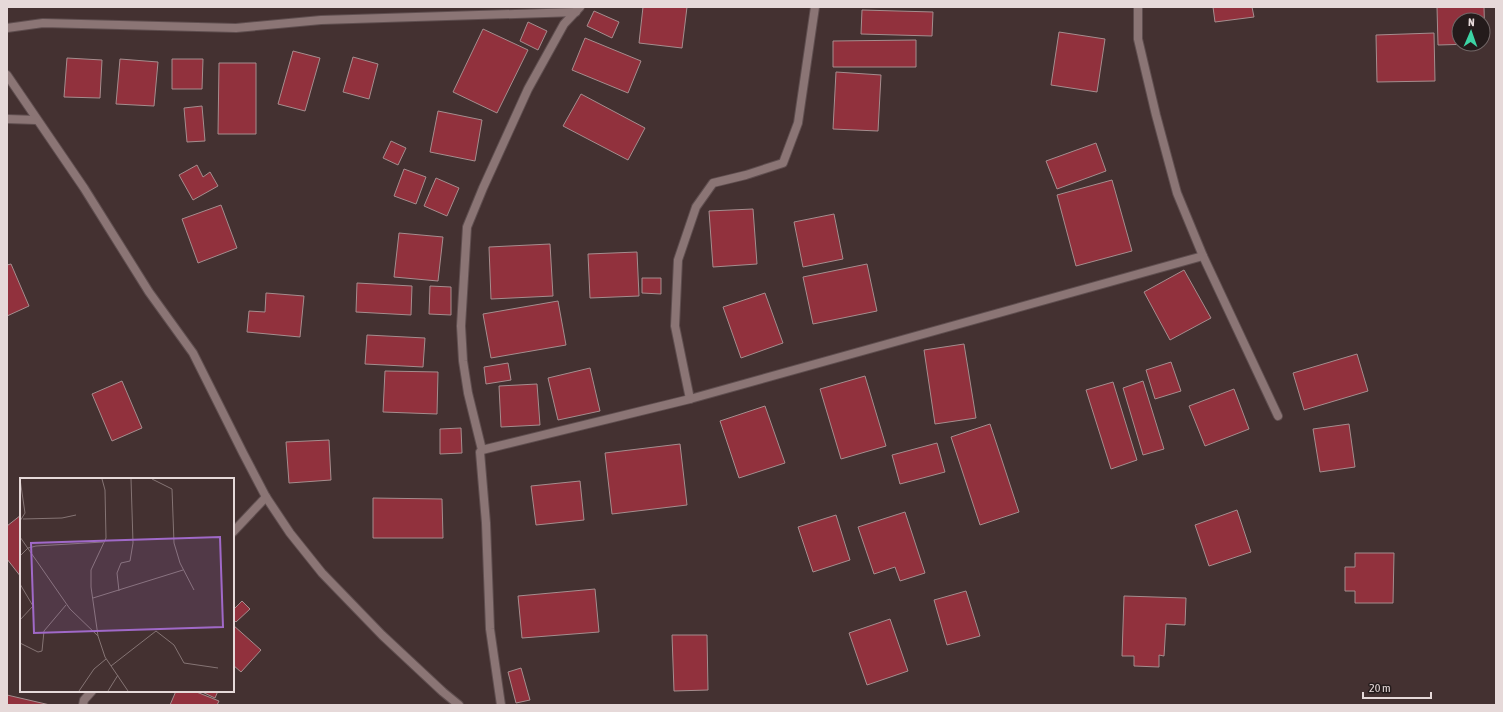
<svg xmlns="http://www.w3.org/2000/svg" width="1503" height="712" viewBox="0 0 1503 712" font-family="'Asap Condensed',sans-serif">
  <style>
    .building { fill: #91313d; stroke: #a58d8e }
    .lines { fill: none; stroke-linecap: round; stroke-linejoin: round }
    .minor-casing { stroke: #5f4e4f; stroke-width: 10 }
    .minor { stroke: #8b7575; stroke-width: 8 }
    .inset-road { fill: none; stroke: #857474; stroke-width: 1 }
    .view { fill: #a069c8; fill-opacity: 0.15; stroke: #a069c8; stroke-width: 2 }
    .inset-edge { fill: none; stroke: #e6d9d9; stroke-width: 2 }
  </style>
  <rect width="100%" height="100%" fill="#443131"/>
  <g class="building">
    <polygon points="643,7 687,7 682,48 639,43"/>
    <polygon points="1213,7 1252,7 1254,17 1215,22"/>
    <polygon points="1437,7 1484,7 1485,44 1483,44 1483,20 1459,20 1459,44 1473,44 1438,45"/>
    <polygon points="862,10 933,12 932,36 861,34"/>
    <polygon points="594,11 619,22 612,38 587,26"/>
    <polygon points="528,22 547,31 538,50 520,41"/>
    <polygon points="483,29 528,50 497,113 453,92"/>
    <polygon points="1059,32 1105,39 1097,92 1051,85"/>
    <polygon points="1434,33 1435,81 1377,82 1376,35"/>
    <polygon points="585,38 641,61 628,93 572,70"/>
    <polygon points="916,40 916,67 833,67 833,41"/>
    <polygon points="293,51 320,58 305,111 278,104"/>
    <polygon points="353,57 378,64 369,99 343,92"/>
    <polygon points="67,58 102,60 100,98 64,97"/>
    <polygon points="120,59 158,62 154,106 116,104"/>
    <polygon points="172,59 203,59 202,89 172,89"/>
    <polygon points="219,63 256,63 256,134 218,134"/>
    <polygon points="836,72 881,75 878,131 833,129"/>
    <polygon points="581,94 645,128 628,160 563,126"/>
    <polygon points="202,106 205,141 187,142 184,108"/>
    <polygon points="438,111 482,120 475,161 430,152"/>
    <polygon points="391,141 406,148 398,165 383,158"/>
    <polygon points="1096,143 1106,171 1057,189 1046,161"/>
    <polygon points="197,165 203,177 210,172 218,186 193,200 179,175"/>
    <polygon points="404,169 426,177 416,204 394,196"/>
    <polygon points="436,178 459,188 447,216 424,206"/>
    <polygon points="1112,180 1132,251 1076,266 1057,195"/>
    <polygon points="221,205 237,248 198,263 182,219"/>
    <polygon points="753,209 757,264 713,267 709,211"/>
    <polygon points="834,214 843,259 803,267 794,222"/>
    <polygon points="399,233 443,237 438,281 394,277"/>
    <polygon points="550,244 553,296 491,299 489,247"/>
    <polygon points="637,252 639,296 590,298 588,254"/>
    <polygon points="11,264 29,306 7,316 7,265"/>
    <polygon points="867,264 877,311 813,324 803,277"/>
    <polygon points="1184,270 1211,318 1170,340 1144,292"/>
    <polygon points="642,278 661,278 661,294 642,293"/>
    <polygon points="357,283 412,286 411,315 356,312"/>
    <polygon points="430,286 451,287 451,315 429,314"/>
    <polygon points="266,293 304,296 300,337 247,332 249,311 265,312"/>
    <polygon points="765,293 783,343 741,358 723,307"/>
    <polygon points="558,301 566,345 491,358 483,314"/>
    <polygon points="367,335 425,338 423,367 365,364"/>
    <polygon points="964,344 976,418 935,424 924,350"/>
    <polygon points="1357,354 1368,391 1304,410 1293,373"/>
    <polygon points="1171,362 1181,391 1155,399 1146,370"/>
    <polygon points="508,363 511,380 486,384 484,367"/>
    <polygon points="590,368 600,411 558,420 548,378"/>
    <polygon points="385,371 438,372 437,414 383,412"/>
    <polygon points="865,376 886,446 841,459 820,389"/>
    <polygon points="122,381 142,428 112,441 92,394"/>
    <polygon points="1143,381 1164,449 1143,455 1123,388"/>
    <polygon points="1113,382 1137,460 1111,469 1086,390"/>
    <polygon points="537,384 540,425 501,427 499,386"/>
    <polygon points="1234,389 1249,429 1205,446 1189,406"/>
    <polygon points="765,406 785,463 739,478 720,421"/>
    <polygon points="990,424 1019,512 980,525 951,437"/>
    <polygon points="1349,424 1355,467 1320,472 1313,429"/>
    <polygon points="461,428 462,453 440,454 440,429"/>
    <polygon points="329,440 331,480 289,483 286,442"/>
    <polygon points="937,443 945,472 900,484 892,455"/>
    <polygon points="680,444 687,505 612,514 605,453"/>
    <polygon points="580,481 584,520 536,525 531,486"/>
    <polygon points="373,498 442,499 443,538 373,538"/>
    <polygon points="1237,510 1251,552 1209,566 1195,525"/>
    <polygon points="905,512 925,573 900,581 895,567 874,574 858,527"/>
    <polygon points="21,515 21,577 7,559 7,526"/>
    <polygon points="836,515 850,560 813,572 798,527"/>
    <polygon points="1355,553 1394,553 1393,603 1355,603 1355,591 1345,591 1345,567 1355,567"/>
    <polygon points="595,589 599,632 522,638 518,596"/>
    <polygon points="966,591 980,636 947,645 934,600"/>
    <polygon points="1124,596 1186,598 1185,625 1166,624 1164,656 1159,655 1159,667 1134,666 1134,656 1122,656"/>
    <polygon points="242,601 250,609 236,622 233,619 233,610"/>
    <polygon points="890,619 908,671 867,685 849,633"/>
    <polygon points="233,625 261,650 241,672 233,665"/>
    <polygon points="672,635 707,635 708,690 674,691"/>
    <polygon points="521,668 530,700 516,703 508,672"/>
    <polygon points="176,691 194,691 219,701 217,705 170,705"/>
    <polygon points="200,691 218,691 215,698"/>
    <polygon points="7,695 50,705 7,705"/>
  </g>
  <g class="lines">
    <g class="minor-casing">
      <g id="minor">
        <polyline points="1138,7 1138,39 1156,115 1177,193 1203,256 1278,416"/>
        <polyline points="7,28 43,23 236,28 321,20 576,12"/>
        <polyline points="7,75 84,188 149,292 193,353 243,453 266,497 290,533 322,573 382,635 443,692 459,705"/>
        <polyline points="7,119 36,120"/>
        <polyline points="690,399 675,326 678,260 696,207 713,183 746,175 783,163 798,123 815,7"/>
        <polyline points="482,450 690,399 1203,256"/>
        <polyline points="233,532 266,497"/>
        <polyline points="83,705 84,700 92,691"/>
        <polyline points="501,705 490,629 486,523 480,452 482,450 468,393 463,361 461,326 467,227 483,188 528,89 564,24 580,7"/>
      </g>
    </g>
    <use href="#minor" class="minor"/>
  </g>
  <g transform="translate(20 478)">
    <rect width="214" height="214" fill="#443131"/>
    <path class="inset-road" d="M82,1L85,12L86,60L71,92V109L78,158L85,179L108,213M132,1L152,11L154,65L160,85L174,112M3,41L42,40L56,37M0,43L5,35L0,1M0,59L50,131L78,158M0,78L8,70L16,68L83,64M0,106L13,128L0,142M99,113L97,95L101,85L110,83L113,65L111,1M73,120L163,92M0,165L18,174L22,173L24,153L46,127M91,188L136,153L154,167L164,185L198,190M59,213L74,191L86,181M88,213L98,197"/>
    <path class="view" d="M200,59L203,149L14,155L11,65Z"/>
    <rect width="214" height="214" class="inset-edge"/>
  </g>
  <rect width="1503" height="712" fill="none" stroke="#e6d9d9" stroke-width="16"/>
  <g transform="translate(1471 32) rotate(2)"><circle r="19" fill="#241b1b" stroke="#726767"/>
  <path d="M0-3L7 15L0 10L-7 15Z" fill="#3cd4a4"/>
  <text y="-6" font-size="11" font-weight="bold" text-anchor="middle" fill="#e6d9d9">N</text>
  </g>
  <path d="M1363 692v6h68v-6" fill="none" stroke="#e6d9d9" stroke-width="2"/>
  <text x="1369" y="692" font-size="12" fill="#e6d9d9" stroke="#241b1b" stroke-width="3" paint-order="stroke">20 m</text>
</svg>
